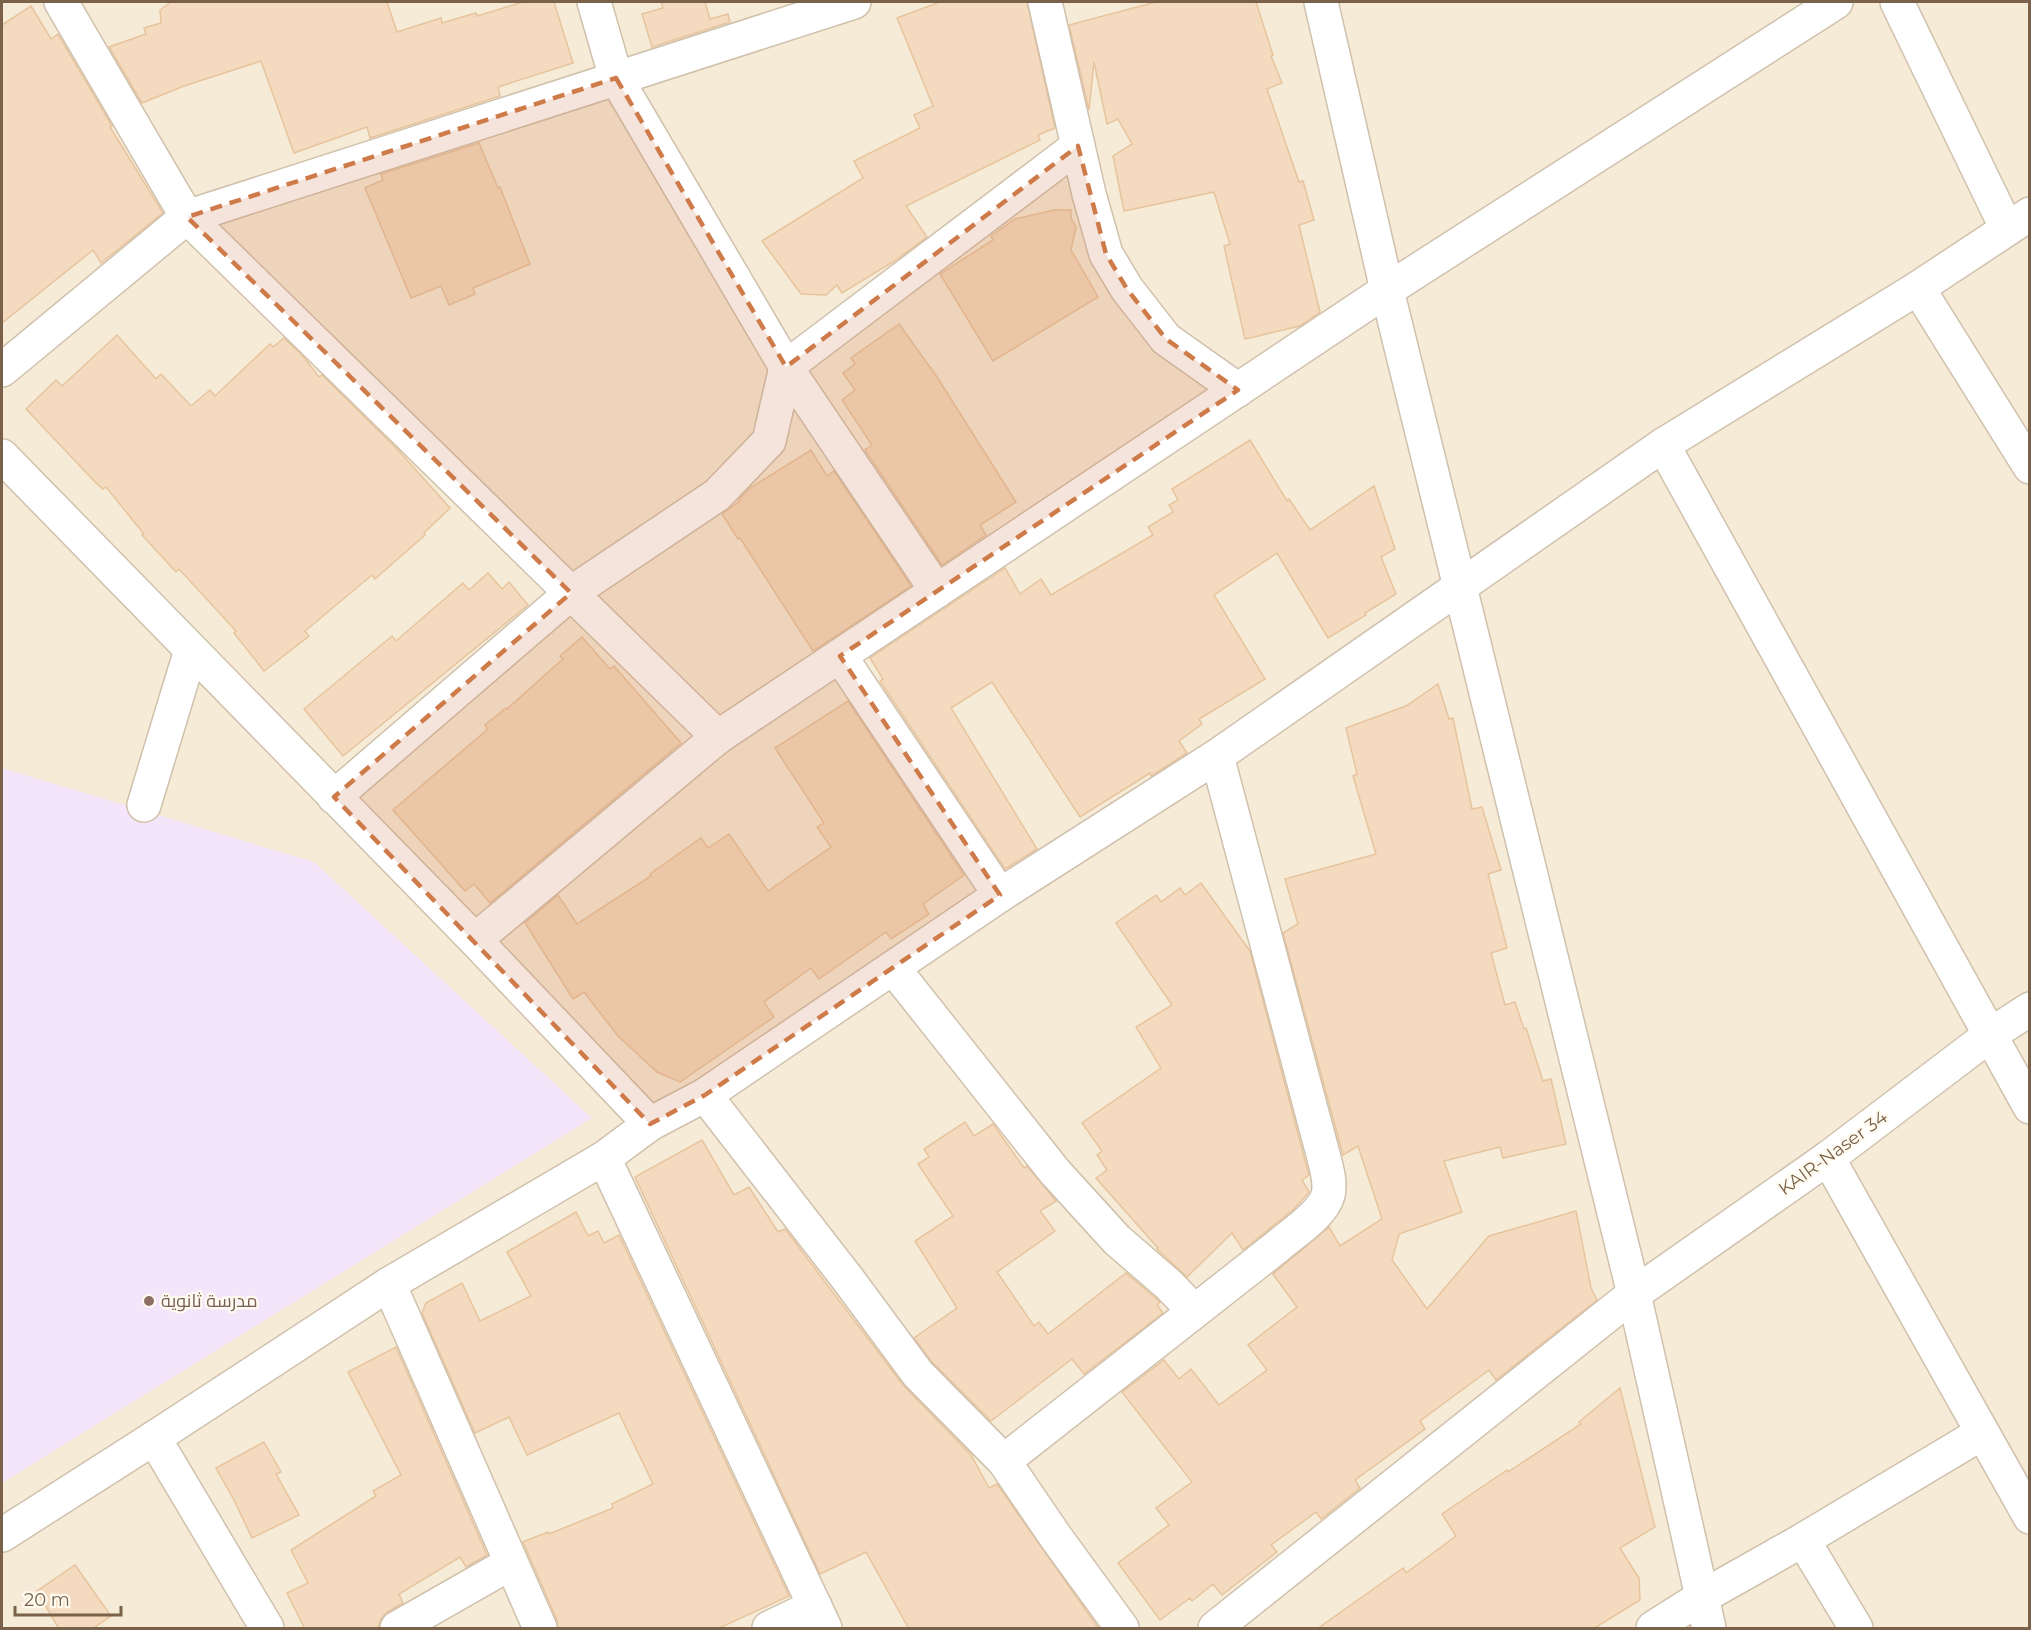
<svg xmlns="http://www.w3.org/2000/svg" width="2031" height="1630" viewBox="0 0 2031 1630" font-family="Montserrat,Cairo,sans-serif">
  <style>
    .residential { fill: #f5ebd6 }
    .education { fill: #f5e5fa }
    .building { fill: #f4dbbf; stroke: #e7c49e; stroke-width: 1.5 }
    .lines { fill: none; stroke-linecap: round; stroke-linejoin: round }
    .minor-casing { stroke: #d0c1ad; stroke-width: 36 }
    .minor { stroke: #fff; stroke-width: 33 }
    .marked { fill: #ce7a49; fill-opacity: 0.2; stroke: #ce7a49; stroke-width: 4.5; stroke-dasharray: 12 8; stroke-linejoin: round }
    .education-dot { fill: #8d6e63; stroke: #fffbf0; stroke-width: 2 }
    .labels { text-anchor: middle; stroke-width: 4.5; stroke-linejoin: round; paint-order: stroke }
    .street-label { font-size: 18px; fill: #79614a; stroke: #fffbf0 }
    .education-label { font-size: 18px; fill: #785e54; stroke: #fffbf0; text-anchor: start }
  </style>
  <rect width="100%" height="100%" fill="#fdf8e8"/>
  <rect class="residential" x="2" y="2" width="2027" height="1626"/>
  <polygon class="education" points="2,768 314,862 592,1118 2,1483"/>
  <g class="building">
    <polygon points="171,2 387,2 397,32 441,18 442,23 476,13 477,16 523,2 554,2 573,63 498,87 500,96 370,138 367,127 294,153 261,61 184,86 142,103 109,47 146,34 144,28 161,23 160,10"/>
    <polygon points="661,2 705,2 710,19 728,14 730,22 652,47 642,14 663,8"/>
    <polygon points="940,2 1027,2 1055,128 1038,135 1040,140 906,206 927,237 896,260 842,293 837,285 826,295 801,294 762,241 863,178 854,161 920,128 914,115 933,106 897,18"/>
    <polygon points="1156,2 1256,2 1273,55 1271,56 1282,83 1267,89 1299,182 1303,181 1314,220 1299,225 1320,312 1300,326 1245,339 1224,246 1230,244 1214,192 1124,211 1113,156 1132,144 1118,119 1107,124 1094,62 1089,110 1069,25"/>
    <polygon points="31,6 51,39 58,34 112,126 110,127 163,213 101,263 93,250 2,323 2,25"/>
    <polygon points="479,143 498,188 500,187 530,264 473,288 475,294 449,305 441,286 411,298 365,188 383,180 381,174"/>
    <polygon points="1054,210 1071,210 1071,218 1076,227 1071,250 1098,297 993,361 940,274 993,240 991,236 1015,219"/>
    <polygon points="899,324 937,377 1016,502 980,525 986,535 942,565 865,450 872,445 842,400 855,390 843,373 855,364 851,358"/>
    <polygon points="117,335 156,379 161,374 191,406 210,390 215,396 270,344 273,347 284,338 302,355 319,377 322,375 398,450 450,508 424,533 425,535 375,579 372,575 305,631 309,636 264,671 234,633 236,631 179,569 176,572 142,535 144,534 106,487 103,489 96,483 26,409 56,380 62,386"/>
    <polygon points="1250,440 1287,501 1289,499 1310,530 1374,486 1395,549 1381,557 1396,594 1365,613 1366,615 1328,638 1277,553 1214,595 1265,679 1199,719 1202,724 1179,741 1187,753 1151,776 1150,773 1080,817 992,682 951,708 1037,849 1005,869 880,681 883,679 870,658 1005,568 1020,594 1041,579 1051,595 1153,535 1148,527 1173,512 1169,505 1178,500 1172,489"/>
    <polygon points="811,450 827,476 834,471 911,586 813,651 740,538 738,539 722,514 740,501 739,499 750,488"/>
    <polygon points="488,573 502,589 509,582 528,605 343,756 304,709 392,636 396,641 463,583 469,590"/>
    <polygon points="582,637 610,669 614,666 681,743 490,903 474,884 465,891 393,810 488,729 485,725 506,708 507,709 563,659 560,656"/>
    <polygon points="1438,684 1449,719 1453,718 1472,809 1482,807 1501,870 1488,874 1507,948 1491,953 1505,1005 1515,1002 1524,1029 1526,1028 1543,1081 1551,1079 1566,1144 1503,1158 1500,1147 1444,1161 1462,1212 1399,1234 1392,1260 1427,1309 1489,1236 1576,1211 1591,1288 1597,1300 1496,1380 1489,1370 1420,1421 1425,1429 1355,1480 1360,1488 1321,1519 1316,1512 1271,1545 1277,1552 1222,1595 1213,1584 1192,1601 1190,1598 1160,1620 1118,1563 1169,1525 1156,1508 1192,1482 1122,1392 1164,1360 1179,1379 1191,1369 1219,1405 1267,1370 1248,1345 1297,1307 1273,1274 1329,1227 1340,1246 1382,1219 1358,1146 1343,1155 1283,933 1298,924 1285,879 1376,854 1353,776 1357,774 1346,728 1406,706"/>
    <polygon points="848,701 964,875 923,904 929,914 891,939 886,932 819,979 811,968 764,1002 774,1017 680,1082 657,1072 618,1036 584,992 573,999 525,923 558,895 577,924 651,876 650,874 701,838 708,848 729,834 768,891 831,847 817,827 824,823 775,748"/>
    <polygon points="1201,883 1250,951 1308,1172 1309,1175 1302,1180 1309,1192 1294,1209 1243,1250 1232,1233 1187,1277 1157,1249 1158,1248 1096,1178 1107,1170 1097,1155 1102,1151 1082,1123 1161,1068 1136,1027 1172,1005 1116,923 1156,895 1161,902 1180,888 1185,895"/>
    <polygon points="965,1122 974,1136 993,1124 1024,1168 1027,1166 1056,1201 1040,1211 1055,1231 997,1272 1034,1326 1039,1322 1048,1334 1126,1273 1160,1302 1157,1305 1163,1313 1084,1374 1072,1359 991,1421 932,1362 914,1338 957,1308 915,1241 953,1216 918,1164 929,1157 924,1149"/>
    <polygon points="702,1140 734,1195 749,1187 778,1232 785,1229 903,1385 971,1455 989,1488 997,1484 1099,1629 909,1629 866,1552 820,1574 635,1177"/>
    <polygon points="576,1212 588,1236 598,1231 604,1243 619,1235 789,1596 717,1629 558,1629 557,1620 523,1542 548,1532 549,1534 613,1508 612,1504 653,1484 619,1413 527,1455 509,1417 475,1433 422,1313 426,1303 462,1283 480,1321 531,1296 507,1252"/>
    <polygon points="396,1347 487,1555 466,1567 460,1557 399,1594 403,1603 387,1612 381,1619 378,1627 375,1629 305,1629 287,1593 308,1583 291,1550 376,1496 373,1491 401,1475 348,1372"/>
    <polygon points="1620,1388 1655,1527 1620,1548 1639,1578 1640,1600 1593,1629 1317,1629 1403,1568 1406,1573 1456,1536 1442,1514 1507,1470 1508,1472 1581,1424 1579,1422"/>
    <polygon points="264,1442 281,1472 276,1474 299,1515 252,1538 234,1500 216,1468"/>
    <polygon points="75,1565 111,1616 92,1629 59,1629 37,1591"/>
  </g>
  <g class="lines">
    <g class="minor-casing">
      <g id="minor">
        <polyline points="61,2 187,217 718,737"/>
        <polyline points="594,2 616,78 786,367 937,591"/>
        <polyline points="1045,2 1089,194 1106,254 1127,289 1166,339 1238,390"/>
        <polyline points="1321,2 1387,290 1634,1294 1709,1628"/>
        <polyline points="1897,2 2007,229"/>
        <polyline points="1918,288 2030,467"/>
        <polyline points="2,370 187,217 854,2"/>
        <polyline points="1663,445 2030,1107"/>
        <polyline points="2,456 475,940 650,1124"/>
        <polyline points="840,656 1000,895"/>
        <polyline points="334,797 571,593 717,495 769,441 786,367 1078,146"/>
        <polyline points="144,805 191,650"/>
        <polyline points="475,940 718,737 1387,290 1836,2"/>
        <polyline points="894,969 1055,1172 1117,1240 1169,1285 1194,1311"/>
        <polyline points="705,1095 847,1278 918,1374 1004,1461 1055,1536 1122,1628"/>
        <polyline points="604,1158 825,1628"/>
        <polyline points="1828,1158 2030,1517"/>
        <polyline points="389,1284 540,1628"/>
        <polyline points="154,1438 267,1628"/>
        <path d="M1004,1461L1278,1246C1293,1233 1323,1214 1328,1195C1331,1183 1327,1170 1324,1158L1217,756"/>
        <polyline points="2,1535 154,1438 389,1284 604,1158 650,1124 705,1095 1000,895 1217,756 1663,445 1918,288 2030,214"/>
        <polyline points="397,1628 511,1563"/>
        <polyline points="769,1628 815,1606"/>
        <polyline points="1215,1628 1634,1294 1828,1158 1990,1035 2030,1009"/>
        <polyline points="1653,1628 1702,1597 1803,1540"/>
        <polyline points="1856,1628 1803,1540 1982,1433"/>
      </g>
    </g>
    <use href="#minor" class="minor"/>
  </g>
  <path class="marked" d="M616,78L786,367L1078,146L1106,254L1127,289L1166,339L1238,390L840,656L1000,895L705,1095L650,1124L334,797L571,593L187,217Z"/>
  <circle class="education-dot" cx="149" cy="1301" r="6"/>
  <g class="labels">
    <g class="street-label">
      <text transform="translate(1833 1153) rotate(-36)" y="6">KAIR-Naser 34</text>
    </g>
    <g class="education-label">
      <text x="161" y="1307">مدرسة ثانوية</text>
    </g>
  </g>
  <rect width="2031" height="1630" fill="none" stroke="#79614a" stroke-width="6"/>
  <path d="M15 1606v9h106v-9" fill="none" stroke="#79614a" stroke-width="3"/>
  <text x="24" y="1606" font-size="18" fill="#79614a" stroke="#fffbf0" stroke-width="4.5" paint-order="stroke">20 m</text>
</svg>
